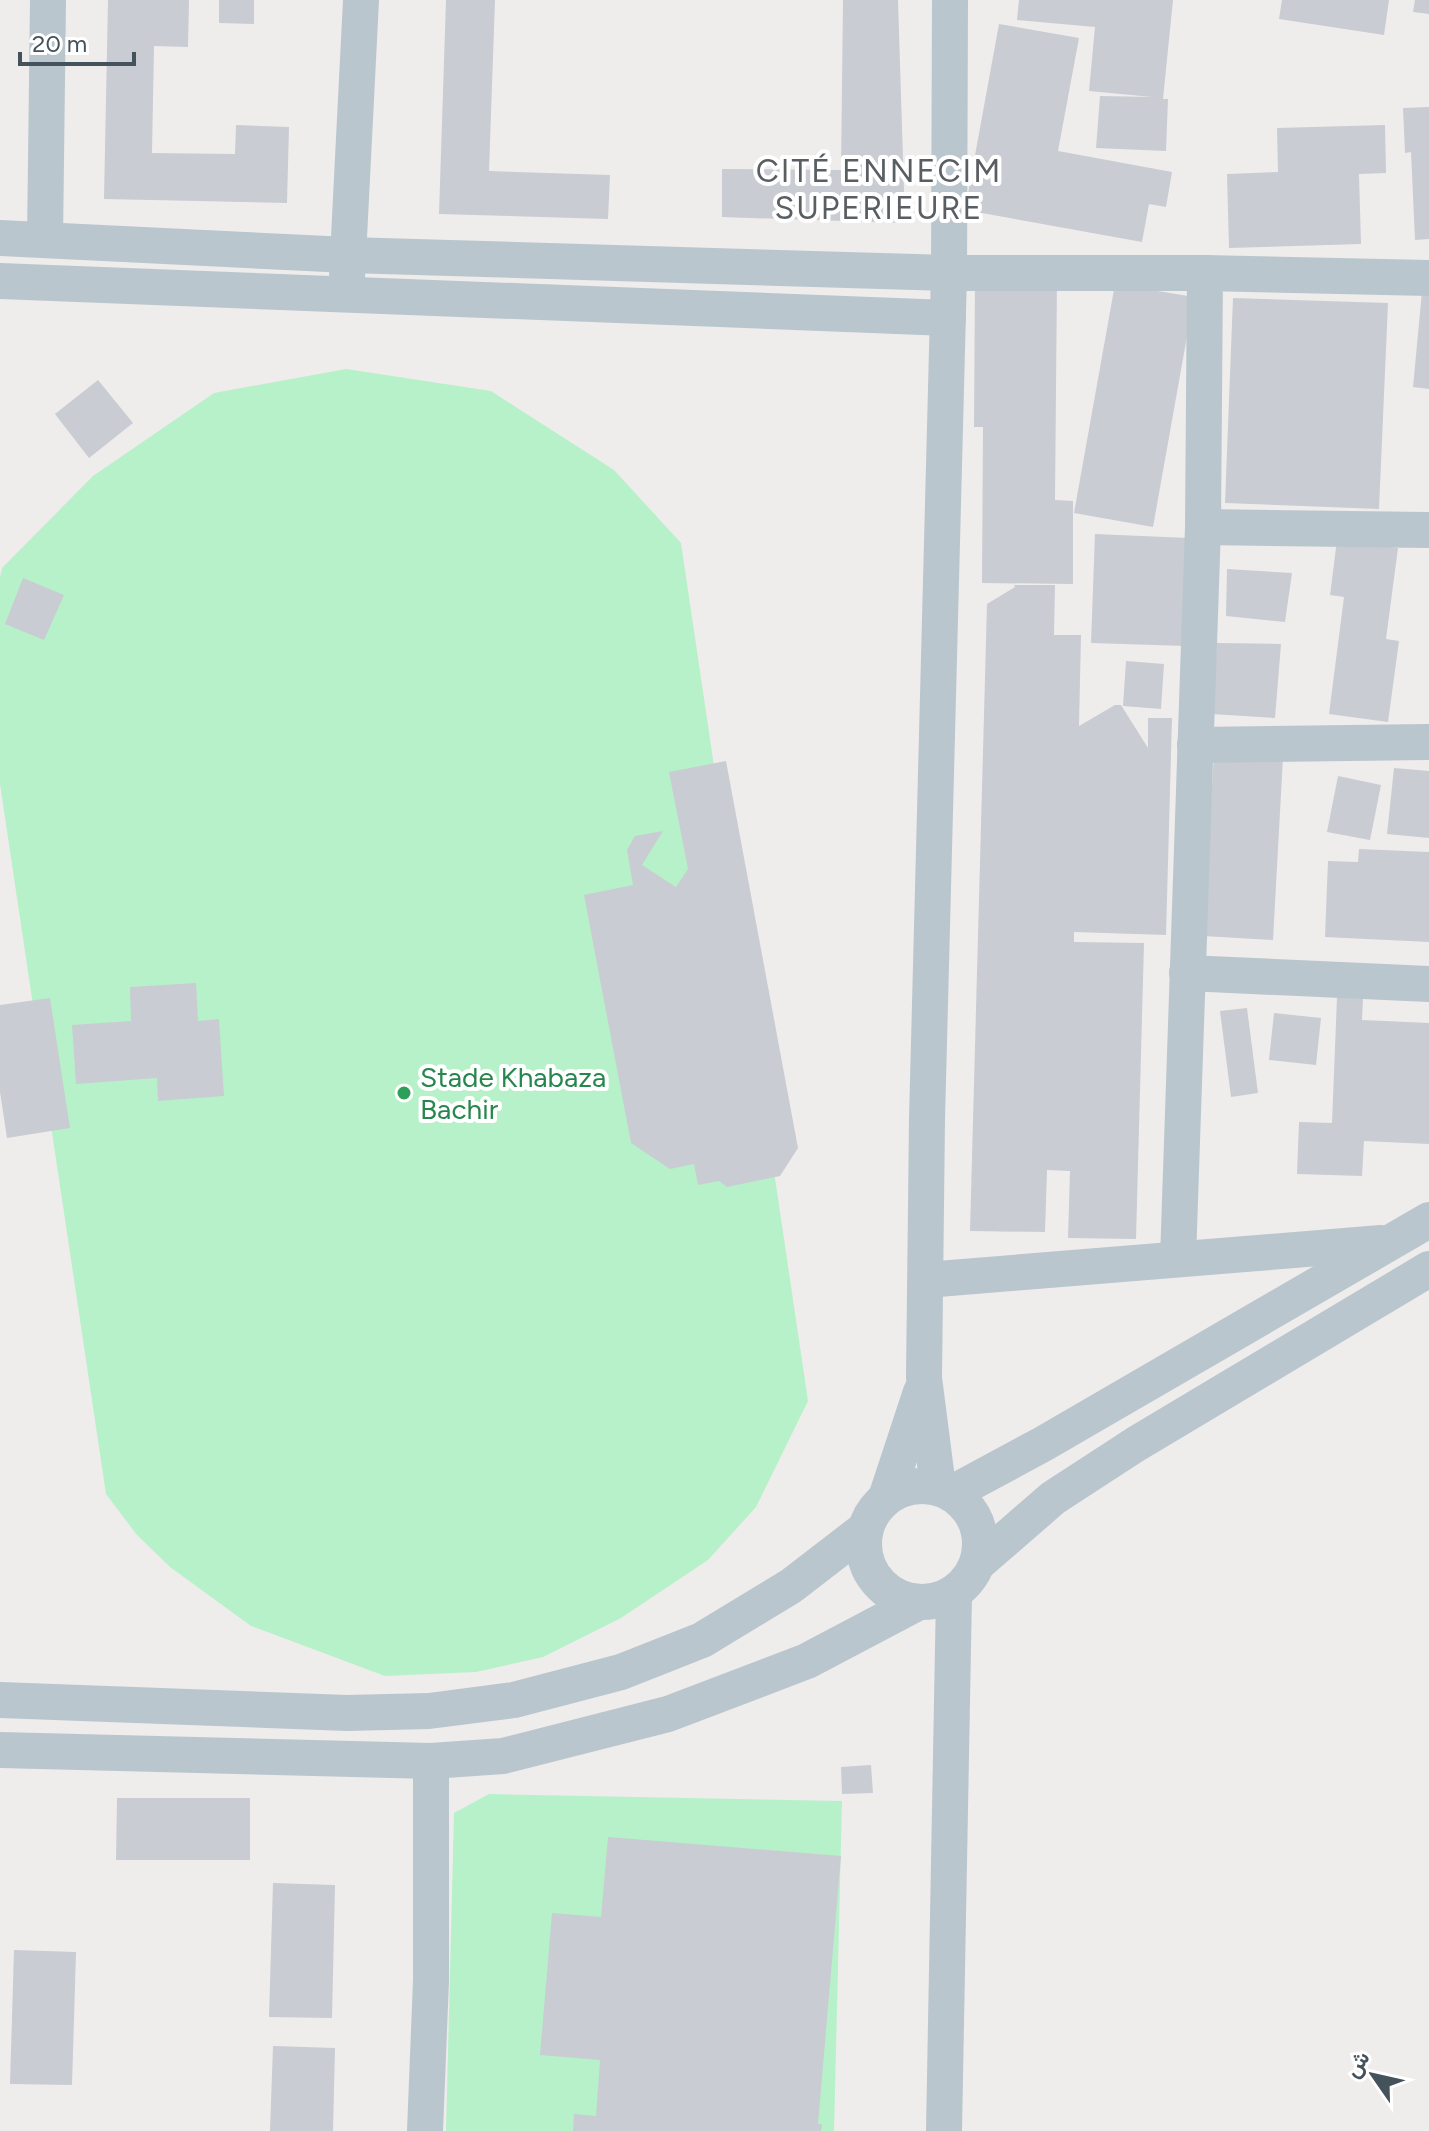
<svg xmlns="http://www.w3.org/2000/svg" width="1429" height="2131" viewBox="0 0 1429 2131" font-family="Figtree,Vazirmatn,sans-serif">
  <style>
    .green { fill: #b7f1c9 }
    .building { fill: #c9ccd2 }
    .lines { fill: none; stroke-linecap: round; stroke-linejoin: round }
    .street { stroke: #bac6cd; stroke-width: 36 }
    .leisure-dot { fill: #2e9e5b; stroke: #fff; stroke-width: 3 }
    .labels { text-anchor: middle; stroke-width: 8; stroke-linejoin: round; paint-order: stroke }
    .leisure-label { font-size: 28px; fill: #27864d; stroke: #fff; text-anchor: start }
    .quarter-label { font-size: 32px; letter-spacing: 2px; fill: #595e62; stroke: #fff }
  </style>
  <rect width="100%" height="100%" fill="#efecec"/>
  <g class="green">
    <polygon points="346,369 491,391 614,470 681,543 808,1401 756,1507 708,1560 621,1618 543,1657 476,1672 385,1676 251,1626 170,1567 137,1535 106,1494 0,784 0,577 2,568 93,476 214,393"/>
    <polygon points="489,1794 842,1801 834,2131 446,2131 454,1813"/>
  </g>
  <g class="building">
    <polygon points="108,0 189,0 188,47 154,46 152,153 235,154 236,125 289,127 287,203 104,199"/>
    <polygon points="219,0 254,0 254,24 219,23"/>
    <polygon points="446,0 495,0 489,171 610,175 608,219 439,214"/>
    <polygon points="843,0 898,0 905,223 722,217 722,169 841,170"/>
    <polygon points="1019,0 1173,0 1163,99 1168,99 1166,151 1096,148 1100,96 1152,97 1089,91 1095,27 1017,20"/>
    <polygon points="1282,0 1389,0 1384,35 1279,19"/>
    <polygon points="1415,0 1429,0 1429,14 1413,12"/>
    <polygon points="999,24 1079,38 1058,151 1172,172 1166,207 1149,204 1142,242 965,210"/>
    <polygon points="1429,107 1429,239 1415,240 1411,152 1405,153 1403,108"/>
    <polygon points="1385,125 1386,173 1359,174 1361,244 1229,248 1227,174 1278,172 1277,128"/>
    <polygon points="975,279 1057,279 1055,500 1073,501 1073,584 982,583 983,427 974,427"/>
    <polygon points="1115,284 1194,297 1153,527 1074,513"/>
    <polygon points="1422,291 1429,292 1429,389 1413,387"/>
    <polygon points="1233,298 1388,303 1379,509 1225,503"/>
    <polygon points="98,380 133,423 89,458 55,414"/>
    <polygon points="1095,534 1189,538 1186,646 1091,643"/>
    <polygon points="1337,540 1398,548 1386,639 1399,641 1388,722 1329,714 1344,597 1330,595"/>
    <polygon points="1227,569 1292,573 1285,622 1226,616"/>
    <polygon points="23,578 64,595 44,640 5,624"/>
    <polygon points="1014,585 1055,585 1054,635 1081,635 1079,726 1115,705 1121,705 1148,748 1148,718 1172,718 1166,935 1074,932 1074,942 1144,943 1136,1239 1068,1238 1070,1171 1047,1170 1045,1232 970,1231 987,604 1015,587"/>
    <polygon points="1217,643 1281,644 1275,718 1211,714"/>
    <polygon points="1126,661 1164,664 1161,709 1123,706"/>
    <polygon points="1214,754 1283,757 1273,940 1203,936"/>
    <polygon points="726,761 798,1148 780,1176 727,1187 719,1181 698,1185 694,1164 670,1169 631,1143 584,895 633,885 627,850 635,836 663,831 642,865 676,887 688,869 669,772"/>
    <polygon points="1394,768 1429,771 1429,838 1387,834"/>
    <polygon points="1338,776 1381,785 1370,840 1327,832"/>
    <polygon points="1359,849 1429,852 1429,942 1325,937 1328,861 1358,862"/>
    <polygon points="196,983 198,1021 219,1019 224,1096 158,1101 157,1078 76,1084 72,1025 131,1021 130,987"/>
    <polygon points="1337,997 1363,998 1362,1020 1429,1023 1429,1144 1364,1141 1362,1176 1297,1174 1299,1122 1332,1123"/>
    <polygon points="50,998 70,1128 7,1138 0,1092 0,1005"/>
    <polygon points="1247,1008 1258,1093 1231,1097 1220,1011"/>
    <polygon points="1274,1013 1321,1018 1316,1065 1269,1060"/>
    <polygon points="871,1765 873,1793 842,1794 841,1767"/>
    <polygon points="117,1798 250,1798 250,1860 116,1860"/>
    <polygon points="608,1837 841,1856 818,2124 822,2124 821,2131 573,2131 574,2114 596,2116 600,2060 540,2055 552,1913 601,1917"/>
    <polygon points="273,1883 335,1885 332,2018 269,2017"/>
    <polygon points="14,1950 76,1952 72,2085 10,2084"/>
    <polygon points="273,2046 335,2048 333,2131 270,2131"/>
  </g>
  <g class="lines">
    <g class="street">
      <polyline points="0,238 348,255 949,273 1205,273 1429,278"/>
      <polyline points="45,240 48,0"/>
      <polyline points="347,277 361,0"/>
      <polyline points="0,281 948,318"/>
      <polyline points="1203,527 1429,530"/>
      <polyline points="1195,745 1429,742"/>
      <polyline points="1187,973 1429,984"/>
      <polyline points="1178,1259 1203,527 1205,273"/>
      <polyline points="926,1280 1381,1243"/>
      <circle cx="922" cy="1544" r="58"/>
      <polyline points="938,1487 924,1378 927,1119 949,273 950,0"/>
      <polyline points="952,1493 1043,1444 1429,1220"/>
      <polyline points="886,1498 921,1392"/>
      <polyline points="977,1564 1053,1498 1136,1444 1429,1269"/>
      <polyline points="0,1700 347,1713 429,1711 514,1700 621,1672 702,1640 791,1586 865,1529"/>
      <polyline points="0,1750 431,1761 503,1756 668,1714 807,1661 917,1603"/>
      <polyline points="425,2131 431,1980 431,1761"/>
      <polyline points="944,2131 954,1594"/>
    </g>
  </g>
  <circle class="leisure-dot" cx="404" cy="1093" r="8"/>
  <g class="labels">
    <g class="leisure-label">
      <text x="420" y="1087">Stade Khabaza<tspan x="420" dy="32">Bachir</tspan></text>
    </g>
    <g class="quarter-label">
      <text x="879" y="182">CITÉ ENNECIM<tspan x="879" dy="37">SUPERIEURE</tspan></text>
    </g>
  </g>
  <g transform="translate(1373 2075) rotate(304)" stroke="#ffffff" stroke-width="6" paint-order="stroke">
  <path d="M0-6L14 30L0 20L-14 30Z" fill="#44525b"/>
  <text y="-12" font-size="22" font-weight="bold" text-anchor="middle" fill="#44525b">ش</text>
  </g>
  <path d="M20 52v12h114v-12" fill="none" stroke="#44525b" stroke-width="4"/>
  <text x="32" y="52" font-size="24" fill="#44525b" stroke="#ffffff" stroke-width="6" paint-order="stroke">20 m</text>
</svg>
